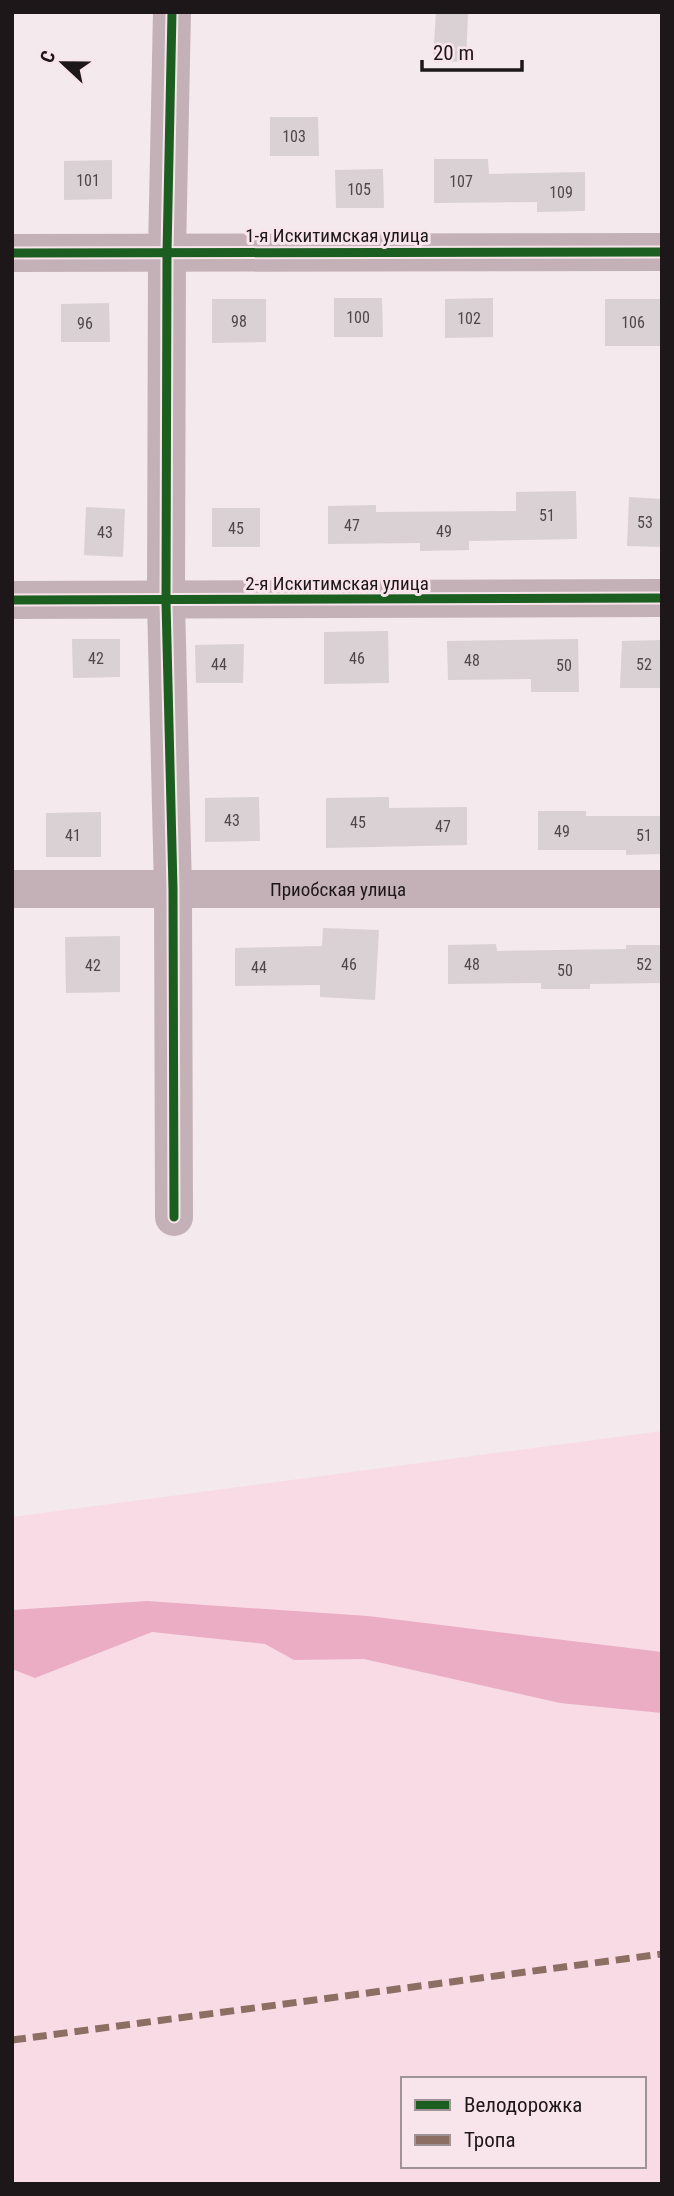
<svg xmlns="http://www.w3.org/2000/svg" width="674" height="2196" viewBox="0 0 674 2196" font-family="'Roboto Condensed',sans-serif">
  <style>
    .green { fill: #f8dbe5; fill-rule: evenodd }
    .water { fill: #ebadc3 }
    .building { fill: #d9d1d4 }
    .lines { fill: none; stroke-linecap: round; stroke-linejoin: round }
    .minor { stroke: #c4b1b8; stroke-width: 38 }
    .quiet { stroke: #8d6e63; stroke-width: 7; stroke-dasharray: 14 7; stroke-linecap: butt }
    .cycleway-casing { stroke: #f8e5eb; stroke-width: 13 }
    .cycleway { stroke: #1b5e20; stroke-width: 9 }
    .labels { text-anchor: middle; stroke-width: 6; stroke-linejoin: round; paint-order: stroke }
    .number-label { font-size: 16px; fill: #4e484a }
    .street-label { font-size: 19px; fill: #1d1719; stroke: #f8e5eb }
  </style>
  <rect width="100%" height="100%" fill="#f4e9ec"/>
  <path class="green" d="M662,1431V2184H12V1517ZM403,2079H644V2166H403Z"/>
  <polygon class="water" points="147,1601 368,1616 662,1652 662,1713 560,1703 364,1659 294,1660 265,1644 152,1632 35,1678 12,1669 12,1610"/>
  <g class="building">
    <polygon points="436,12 468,12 466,62 433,61"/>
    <polygon points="270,117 318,117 319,156 270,156"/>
    <polygon points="434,159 488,159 489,174 585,172 585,211 537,212 537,202 434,203"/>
    <polygon points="112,160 112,199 64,200 64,161"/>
    <polygon points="383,169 384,208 336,208 335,170"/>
    <polygon points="334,298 382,298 383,337 334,337"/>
    <polygon points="493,298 493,337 445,338 445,299"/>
    <polygon points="212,299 266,299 266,342 212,343"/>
    <rect x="605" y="299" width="57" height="47"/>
    <polygon points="109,303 110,342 61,342 61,304"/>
    <polygon points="576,491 577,539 469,541 469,550 420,551 420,543 328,544 328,506 376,505 376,512 516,511 516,492"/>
    <polygon points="629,497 662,499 662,547 627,546"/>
    <polygon points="86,507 125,509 123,557 84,555"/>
    <rect x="212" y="508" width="48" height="39"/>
    <polygon points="388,631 389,683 324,684 324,632"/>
    <polygon points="72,639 120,639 120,677 73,678"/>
    <polygon points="578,639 579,692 531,692 531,679 448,680 447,641"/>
    <polygon points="662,640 662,688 620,688 622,641"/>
    <polygon points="244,644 243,683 196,683 195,645"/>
    <polygon points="259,797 260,841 205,842 205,798"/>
    <polygon points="389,797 389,808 467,807 467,845 326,848 326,798"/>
    <polygon points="538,811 586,811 586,816 662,816 662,854 626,855 626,850 538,850"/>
    <polygon points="101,812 101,857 46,857 46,813"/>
    <polygon points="323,928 379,930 375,1000 320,997 320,985 235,986 235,948 322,946"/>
    <polygon points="120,936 120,992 66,993 65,937"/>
    <polygon points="496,944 497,951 626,949 626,945 662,945 662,983 590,984 590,989 541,989 541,983 448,984 448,945"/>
  </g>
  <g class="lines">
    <g class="minor">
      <polyline points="172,12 167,252 166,602 173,889 174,1217"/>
      <polyline points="12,253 662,252"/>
      <polyline points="12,600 662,598"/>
      <path id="s1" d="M12,889H662"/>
    </g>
    <polyline class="quiet" points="12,2040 662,1954"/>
    <g class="cycleway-casing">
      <g id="cycleway">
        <polyline points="172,12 167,252 166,602 173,889 174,1217"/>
        <polyline points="12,253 662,252"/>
        <polyline points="12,600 662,598"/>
      </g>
    </g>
    <use href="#cycleway" class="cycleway"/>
  </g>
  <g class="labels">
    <g class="number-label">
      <text x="294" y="142">103</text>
      <text x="88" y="186">101</text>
      <text x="461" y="187">107</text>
      <text x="359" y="195">105</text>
      <text x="561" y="198">109</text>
      <text x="358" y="323">100</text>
      <text x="469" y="324">102</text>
      <text x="239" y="327">98</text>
      <text x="633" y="328">106</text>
      <text x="85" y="329">96</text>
      <text x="547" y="521">51</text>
      <text x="645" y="528">53</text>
      <text x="352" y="531">47</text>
      <text x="236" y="534">45</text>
      <text x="444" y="537">49</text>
      <text x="105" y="538">43</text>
      <text x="96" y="664">42</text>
      <text x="357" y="664">46</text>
      <text x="472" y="666">48</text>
      <text x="219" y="670">44</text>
      <text x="644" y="670">52</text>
      <text x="564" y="671">50</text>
      <text x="232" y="826">43</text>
      <text x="358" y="828">45</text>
      <text x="443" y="832">47</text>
      <text x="562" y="837">49</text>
      <text x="73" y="841">41</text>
      <text x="644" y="841">51</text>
      <text x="349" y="970">46</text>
      <text x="472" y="970">48</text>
      <text x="644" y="970">52</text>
      <text x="93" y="971">42</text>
      <text x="259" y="973">44</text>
      <text x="565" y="976">50</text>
    </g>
    <g class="street-label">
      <text x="337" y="242">1-я Искитимская улица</text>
      <text x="337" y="590">2-я Искитимская улица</text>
      <text dy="7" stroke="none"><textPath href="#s1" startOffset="326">Приобская улица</textPath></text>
    </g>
  </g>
  <rect width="674" height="2196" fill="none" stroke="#1d1719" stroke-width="28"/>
  <rect x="401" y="2077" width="245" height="91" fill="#f8e5eb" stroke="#a09397" stroke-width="2"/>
  <rect x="415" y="2100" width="35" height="10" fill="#1b5e20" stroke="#a09397" stroke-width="2"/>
  <text x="464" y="2112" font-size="21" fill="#1d1719">Велодорожка</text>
  <rect x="415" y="2135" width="35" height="10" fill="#8d6e63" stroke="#a09397" stroke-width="2"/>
  <text x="464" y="2147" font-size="21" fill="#1d1719">Тропа</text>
  <g transform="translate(63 63) rotate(292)" stroke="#f8e5eb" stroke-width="5" paint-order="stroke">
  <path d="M0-5L12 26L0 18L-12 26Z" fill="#1d1719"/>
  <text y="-10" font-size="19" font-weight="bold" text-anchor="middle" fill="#1d1719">С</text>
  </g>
  <path d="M422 60v10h100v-10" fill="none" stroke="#1d1719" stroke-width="3.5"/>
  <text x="433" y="60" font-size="21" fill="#1d1719" stroke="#f8e5eb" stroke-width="5" paint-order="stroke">20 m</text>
</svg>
